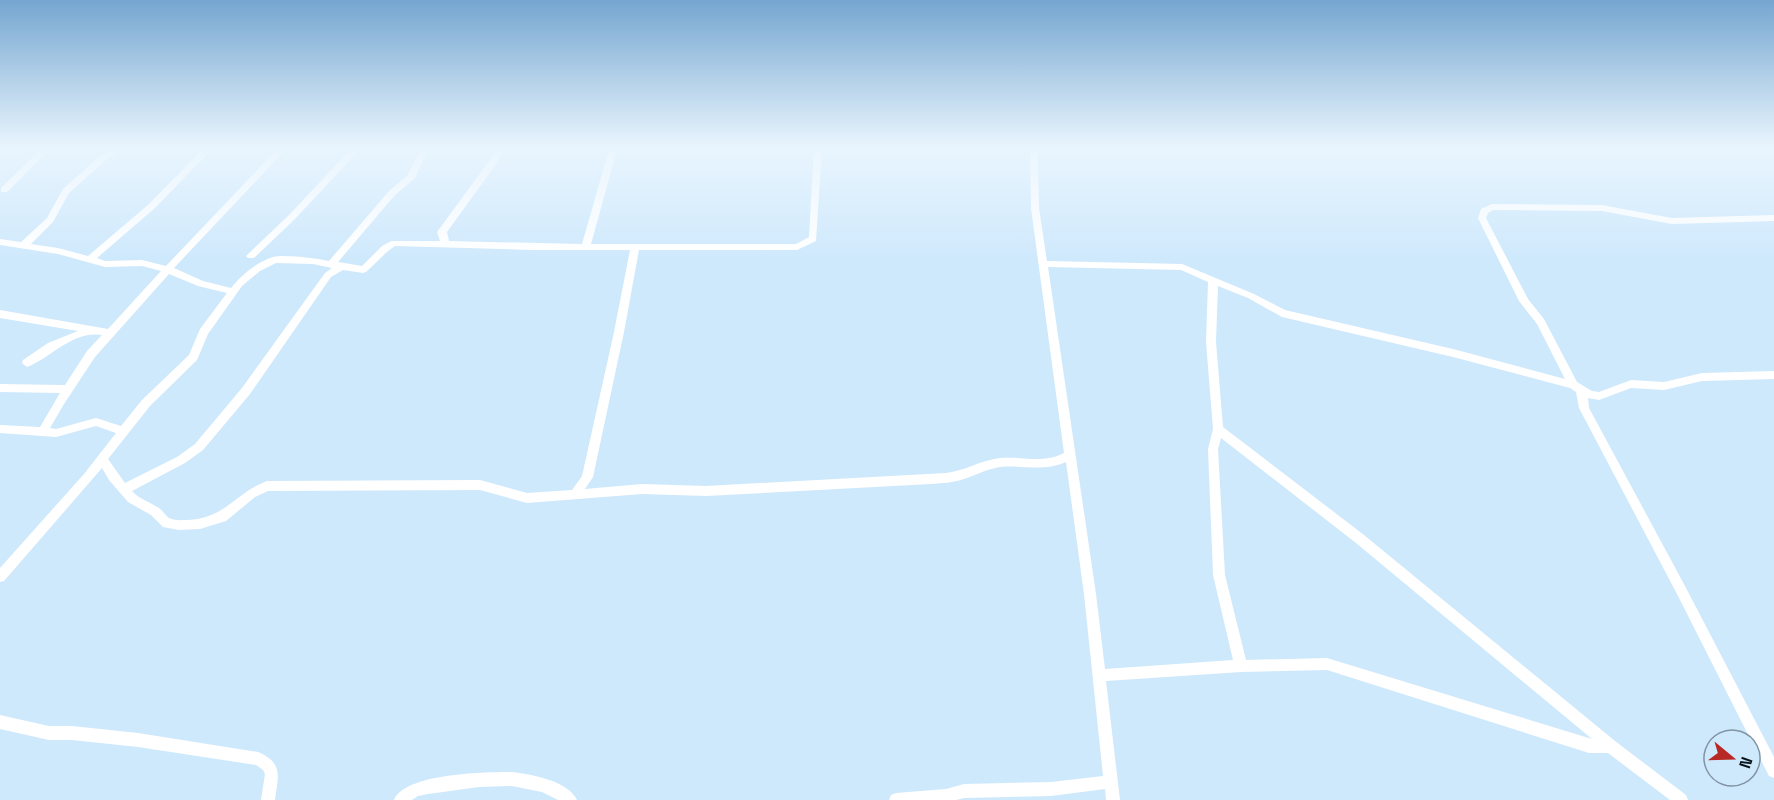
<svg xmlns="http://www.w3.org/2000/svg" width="1774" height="800" viewBox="0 0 1774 800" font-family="'Space Grotesk',sans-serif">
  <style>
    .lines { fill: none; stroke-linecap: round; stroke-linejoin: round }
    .minor { fill: #fff; fill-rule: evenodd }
  </style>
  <rect width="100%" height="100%" fill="#cfe9fc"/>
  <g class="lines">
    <g class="minor">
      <polygon points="44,146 53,146 7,192 1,192 1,188"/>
      <path d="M117,146H128L106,160L69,193L53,222L31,244L58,248L88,256L149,204L206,146H215L155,208L97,258L105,261L142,260L166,266L280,146H289L174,268L203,281L231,288C241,275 257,262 273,257C285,254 315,258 329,261L389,191L408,175L422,146H430L415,178L395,195L338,262L362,266L382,246L391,241H440L437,232L487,164L498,146H506L494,167L447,232L449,241L582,244L610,146H618L591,244H796L809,237L814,146H822L816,241L797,250H639L624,332L593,477L585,489L642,484L706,486L946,473C965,471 981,460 1000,458C1023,456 1043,464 1064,453L1031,208L1030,154L1035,146H1043L1038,154L1039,208L1047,261L1182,264L1254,294L1285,310L1453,349L1565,379L1537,324L1519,301L1478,218L1481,209L1492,204L1602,205L1672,218L1774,215V221L1672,224L1602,211L1493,210L1488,213L1486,218L1528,299L1544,319L1577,382L1592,391L1599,392L1631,380L1664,382L1702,373L1774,371V379L1702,381L1664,390L1631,388L1599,400L1588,398L1589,408L1685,586L1774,757V778L1769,776L1677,594L1579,408L1576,392L1570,388L1453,357L1282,317L1248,298L1218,286L1216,342L1223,427L1364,535L1615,741L1686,795L1688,800H1670L1608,753H1589L1327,670L1241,672L1106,681L1120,800H1106L1105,789L1051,796L964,798L956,800H889L891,795L896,793L946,789L964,784L1051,782L1103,776L1084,594L1066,462C1043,472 1023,465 1000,467C987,469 976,475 964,479C953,483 942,483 931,484L706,496L642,494L527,503L480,490L268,491L255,497L226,521L200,529L179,530L163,527L151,515L128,502L109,480L102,468L4,581L0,582V568L84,474L116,433L96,426L56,437L0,433V425L40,427L60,393L0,392V384L65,385L87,351L102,335C73,330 52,357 27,367L22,363L23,360L48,343L78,331L0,318V310L108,329L161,271L142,266L105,267L58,254L0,245V239L21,242L47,218L63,189L100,156ZM395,246L535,250H630L614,332L582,476L572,490L527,493L480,480L267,481C235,493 226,518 188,520C182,520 175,521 169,518C166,516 163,511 159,508C150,502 139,499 132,491L185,463L203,450L250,394L331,277L343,270L363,273L366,272L388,251ZM276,263L313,264L332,268L325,273L242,388L195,444L177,457L125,483L108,459L150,406L197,360L208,334L242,286L260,271ZM1048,267L1181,270L1208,282L1206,342L1213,429L1208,449L1213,575L1233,660L1105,669L1096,594ZM169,274L198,286L227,293L200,329L189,355L142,400L121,426L96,418L56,429L50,428L64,404L95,357ZM1221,438L1356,543L1592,739L1327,658L1246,660L1225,575L1218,449Z"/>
      <polygon points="354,146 363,146 295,219 254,258 248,258 246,256 248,254 289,215"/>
      <path d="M0,715L49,726H72L138,733L258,752C284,763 278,777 275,800H261L265,774L263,770L256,765L138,747L72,740H49L0,729Z"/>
      <path d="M512,772C530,774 569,781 577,800H558L542,792L512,786L479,787L428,794L418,796L412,800H394C405,773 486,772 512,772Z"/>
    </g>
  </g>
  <linearGradient id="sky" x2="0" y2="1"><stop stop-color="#75a6d0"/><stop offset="0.57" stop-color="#e9f5fe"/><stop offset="1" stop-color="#e9f5fe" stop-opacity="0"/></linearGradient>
  <rect width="1774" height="258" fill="url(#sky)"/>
  <g transform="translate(1732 758) rotate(109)"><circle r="28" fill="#cfe9fc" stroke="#8094a3" stroke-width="1.5"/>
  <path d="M0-4.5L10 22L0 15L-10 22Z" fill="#b82926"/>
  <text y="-9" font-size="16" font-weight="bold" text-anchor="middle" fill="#09151d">N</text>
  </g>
</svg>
